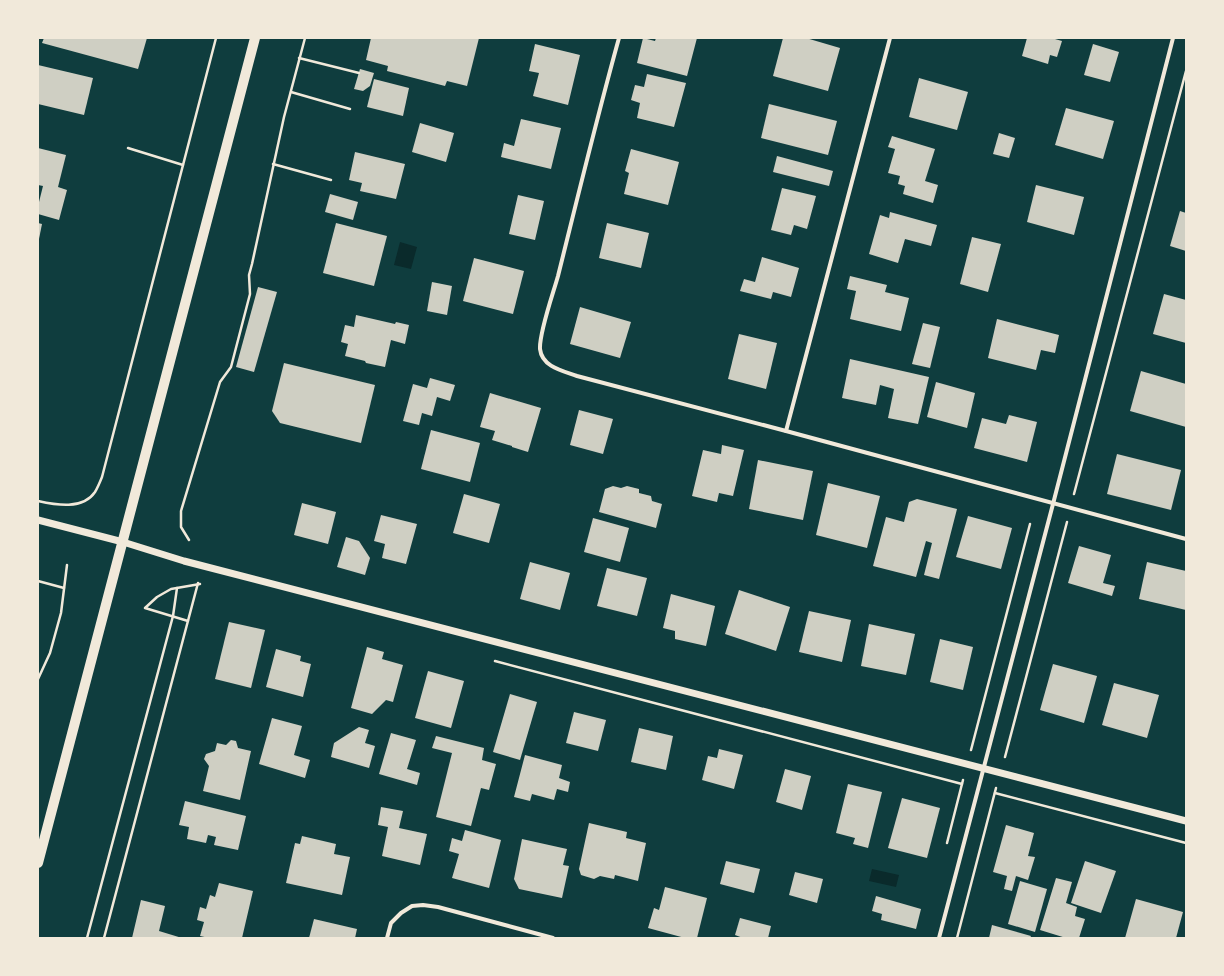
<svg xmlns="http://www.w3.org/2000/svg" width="1224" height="976" viewBox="0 0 1224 976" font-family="Montserrat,sans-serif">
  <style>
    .water { fill: #0a2a2b }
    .building { fill: #cfcfc3 }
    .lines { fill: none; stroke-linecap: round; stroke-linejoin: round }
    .path { stroke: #f1e9da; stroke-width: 2.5 }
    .minor { stroke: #f1e9da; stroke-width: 4 }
    .tertiary { stroke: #f1e9da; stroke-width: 7 }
    .primary { stroke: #f1e9da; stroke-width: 10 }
  </style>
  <rect width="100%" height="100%" fill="#0f3d3e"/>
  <g class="water">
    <polygon points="400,242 417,247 411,269 394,265"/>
    <polygon points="872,869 899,875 896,887 869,881"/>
  </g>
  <g class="building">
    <polygon points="44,38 147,38 138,69 42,43"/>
    <polygon points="371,38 479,38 467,86 447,81 445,86 387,71 388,66 366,60"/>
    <polygon points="643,38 655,41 656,38 697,38 687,76 637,63"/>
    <polygon points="783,38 806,38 840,48 828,91 773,76"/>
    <polygon points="1027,38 1055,38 1055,39 1062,41 1057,57 1050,55 1048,64 1022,56"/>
    <polygon points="535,44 580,55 568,105 533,96 539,73 529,71"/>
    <polygon points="1093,44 1119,52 1110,82 1084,75"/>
    <polygon points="38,65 93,78 84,115 38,104"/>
    <polygon points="360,69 374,73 370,86 363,91 354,89"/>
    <polygon points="647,74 686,83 674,127 637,118 640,103 631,100 635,85 644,87"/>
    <polygon points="919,78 968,92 957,130 909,117"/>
    <polygon points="374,79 409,88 403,116 367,107"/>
    <polygon points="769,104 837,121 828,155 761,138"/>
    <polygon points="1066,108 1114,121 1103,159 1055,145"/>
    <polygon points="521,119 561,128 551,169 501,157 504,143 514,146"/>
    <polygon points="420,123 454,133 446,162 412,152"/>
    <polygon points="999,133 1015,138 1009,158 993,154"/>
    <polygon points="892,136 935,149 925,181 938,185 933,203 903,194 905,186 898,184 900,176 888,173 895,149 888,147"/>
    <polygon points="38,148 66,155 58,187 67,190 59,220 38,214 38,206 43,186 38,185"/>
    <polygon points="631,149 679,162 668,205 624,194 629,173 625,171"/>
    <polygon points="355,152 405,164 396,199 360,191 362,183 349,180"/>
    <polygon points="777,156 833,171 829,186 773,172"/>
    <polygon points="1036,185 1084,197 1074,235 1027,222"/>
    <polygon points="782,188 816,196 807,229 794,225 791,235 771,230"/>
    <polygon points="330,194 358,202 353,220 325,212"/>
    <polygon points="518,195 544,201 535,240 509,234"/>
    <polygon points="1180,211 1186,213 1186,251 1170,246"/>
    <polygon points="890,212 937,225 931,246 905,239 898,263 869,254 880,215 889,218"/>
    <polygon points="38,223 42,224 39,239 38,239"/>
    <polygon points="336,223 387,236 374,286 323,273"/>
    <polygon points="607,223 649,233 641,268 599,258"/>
    <polygon points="972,237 1001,244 988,292 960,284"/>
    <polygon points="762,257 799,268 791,297 773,292 771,299 740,291 744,279 755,282"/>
    <polygon points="474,258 524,271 513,314 463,301"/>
    <polygon points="850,276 887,285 885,292 909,298 901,331 850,319 856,291 847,289"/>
    <polygon points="432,282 452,286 447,315 427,311"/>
    <polygon points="258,287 277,292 254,372 236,367"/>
    <polygon points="1164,294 1186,300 1186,343 1153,334"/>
    <polygon points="580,307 631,322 620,358 570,344"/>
    <polygon points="356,315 395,324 396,322 409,325 405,344 391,340 385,367 366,363 365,361 345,356 348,344 341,342 345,325 354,327"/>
    <polygon points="997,319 1059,335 1055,353 1041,350 1036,370 988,358"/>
    <polygon points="923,323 940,327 930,368 912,364"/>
    <polygon points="739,334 777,343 766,389 728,379"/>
    <polygon points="850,359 929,377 918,424 888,418 894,389 880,385 876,405 842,398"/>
    <polygon points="284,363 375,385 361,443 280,423 272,411"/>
    <polygon points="1141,371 1186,384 1186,427 1130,411"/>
    <polygon points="430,378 455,385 450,401 437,397 432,416 422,413 419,425 403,421 413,384 427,388"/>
    <polygon points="936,382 975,393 967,428 927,417"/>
    <polygon points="490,393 541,408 528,452 512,447 512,446 492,440 495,431 480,427"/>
    <polygon points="579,410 613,419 603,454 570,445"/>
    <polygon points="1009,415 1037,422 1027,462 974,448 982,418 1006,424"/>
    <polygon points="431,430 480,443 470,482 421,469"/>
    <polygon points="722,445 744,450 733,496 719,493 717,502 692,496 703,450 721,454"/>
    <polygon points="1117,454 1181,470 1171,510 1107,494"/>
    <polygon points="758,460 813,471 803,520 749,509"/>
    <polygon points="828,483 880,496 867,548 816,535"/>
    <polygon points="613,486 621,488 627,486 639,489 639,493 651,496 652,501 662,504 656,528 599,512 605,489"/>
    <polygon points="464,494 500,504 489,543 453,533"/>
    <polygon points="917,499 957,509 939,579 924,575 932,543 926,541 916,577 873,566 886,517 904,522 909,502"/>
    <polygon points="302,503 336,512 328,544 294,535"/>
    <polygon points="381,515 417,524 406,564 382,558 385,544 374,541"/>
    <polygon points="968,516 1012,528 1001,569 956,557"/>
    <polygon points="593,518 629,528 620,562 584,552"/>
    <polygon points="346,537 359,541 370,558 365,575 337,567"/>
    <polygon points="1079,546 1111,555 1103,583 1115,586 1112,596 1068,583"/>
    <polygon points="530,562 570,573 560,610 520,599"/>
    <polygon points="1147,562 1186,571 1186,610 1139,599"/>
    <polygon points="607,568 647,578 637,616 597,606"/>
    <polygon points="739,590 790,607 776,651 725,634"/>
    <polygon points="671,594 715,606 706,646 675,639 675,631 663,628"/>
    <polygon points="809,611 851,620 842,662 799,652"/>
    <polygon points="229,622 265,630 251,688 215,679"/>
    <polygon points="869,624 915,634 906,675 861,666"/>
    <polygon points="940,639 973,647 963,690 930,682"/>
    <polygon points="367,647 384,652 382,659 403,665 393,702 386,700 372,714 351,708"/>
    <polygon points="276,649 301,656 300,661 311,664 303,697 266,687"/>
    <polygon points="1053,664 1097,676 1084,723 1040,710"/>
    <polygon points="428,671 464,681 451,728 415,718"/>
    <polygon points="1114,683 1159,695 1147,738 1102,725"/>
    <polygon points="510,694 537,702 520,760 493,752"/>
    <polygon points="574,712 606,720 598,751 566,743"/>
    <polygon points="272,718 302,726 294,755 310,760 305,778 259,764"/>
    <polygon points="359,727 369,730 365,743 375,746 369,768 331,757 334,743"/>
    <polygon points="639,728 673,736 666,770 631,762"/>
    <polygon points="391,733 416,740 407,769 420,773 417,785 379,774"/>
    <polygon points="436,736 484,748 482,760 496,764 489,790 481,788 471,826 436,817 452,753 432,748"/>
    <polygon points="231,740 236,741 238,748 251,751 240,800 203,791 209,766 204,759 206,754 215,751 217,743 226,745"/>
    <polygon points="719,749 743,755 734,789 702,780 708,756 717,758"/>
    <polygon points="525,755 562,765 559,778 570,782 568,792 557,789 554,800 532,794 530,801 514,797"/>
    <polygon points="785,769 811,776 802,810 776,802"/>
    <polygon points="848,784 882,792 868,848 853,844 855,838 836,833"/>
    <polygon points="902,798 940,808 927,858 888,848"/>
    <polygon points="185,801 246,816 238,850 214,845 216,837 208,835 206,843 187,839 189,827 179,825"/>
    <polygon points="381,807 403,811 399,828 427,834 420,865 382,856 388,827 378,825"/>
    <polygon points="589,823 627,832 626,838 646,843 638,881 615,875 614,879 600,876 594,879 581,875 579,869"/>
    <polygon points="1006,825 1034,833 1028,856 1035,857 1028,880 1016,876 1012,891 1004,889 1007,876 993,872"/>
    <polygon points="465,830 501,840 489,888 452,878 459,854 449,851 452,838 462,841"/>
    <polygon points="302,836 336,844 334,854 350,857 342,895 286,883 295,843 300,844"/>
    <polygon points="522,839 567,849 563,865 569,866 562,898 519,889 514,879"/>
    <polygon points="726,861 760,869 754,893 720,884"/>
    <polygon points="1085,861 1116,871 1101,913 1071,903"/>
    <polygon points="795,872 823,879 817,903 789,895"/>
    <polygon points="1056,878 1072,882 1066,903 1077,907 1075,916 1085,919 1079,938 1066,938 1040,930"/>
    <polygon points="1020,881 1047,889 1035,932 1008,924"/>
    <polygon points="219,883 253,891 242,938 209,938 200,936 204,922 197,920 200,907 206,909 210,895 215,897"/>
    <polygon points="665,887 707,898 697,938 685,938 648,928 654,908 659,910"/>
    <polygon points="876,896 921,909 916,929 881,920 882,914 872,911"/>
    <polygon points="1136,899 1183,912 1176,938 1125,938"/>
    <polygon points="141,900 165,906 159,931 182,938 132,938"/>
    <polygon points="740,918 771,926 768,938 743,938 735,935"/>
    <polygon points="314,919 357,929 355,938 309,938"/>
    <polygon points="992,925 1031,936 1030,938 989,938"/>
  </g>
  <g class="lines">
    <g class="path">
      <polyline points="299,58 359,73"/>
      <polyline points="291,92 350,109"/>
      <polyline points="128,148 183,165"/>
      <polyline points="273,164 331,180"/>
      <polyline points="1074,494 1186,71"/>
      <path d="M38,501C56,505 83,510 95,492C98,487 100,482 102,477L216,38"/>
      <polyline points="189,540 181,527 181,511 220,382 231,367 250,294 249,275 252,264 284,117 305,38"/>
      <polyline points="38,581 64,588"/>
      <polyline points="188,621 145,608 157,597 171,589 200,584"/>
      <polyline points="495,661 962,784"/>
      <polyline points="38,679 50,653 61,613 67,565"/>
      <polyline points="971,750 1030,524"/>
      <polyline points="1005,757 1067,522"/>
      <polyline points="995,793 1186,843"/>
      <polyline points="947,843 963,780"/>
      <polyline points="87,938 173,616 177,588"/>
      <polyline points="104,938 198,583"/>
      <polyline points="957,938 996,788"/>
    </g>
    <g class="minor">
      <path d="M619,38C597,117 578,196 558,276C553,294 539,333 540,349C542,367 563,371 577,376L786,431L1186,539"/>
      <polyline points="786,431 890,38"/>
      <polyline points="387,938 391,923 401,913 412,906 423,905 438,907 553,938"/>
      <polyline points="939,938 1053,504 1173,38"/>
    </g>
    <polyline class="tertiary" points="38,520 123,542 184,561 1186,821"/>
    <polyline class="primary" points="38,863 255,38"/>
  </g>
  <rect width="1224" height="976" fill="none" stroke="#f1e9da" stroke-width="78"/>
</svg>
